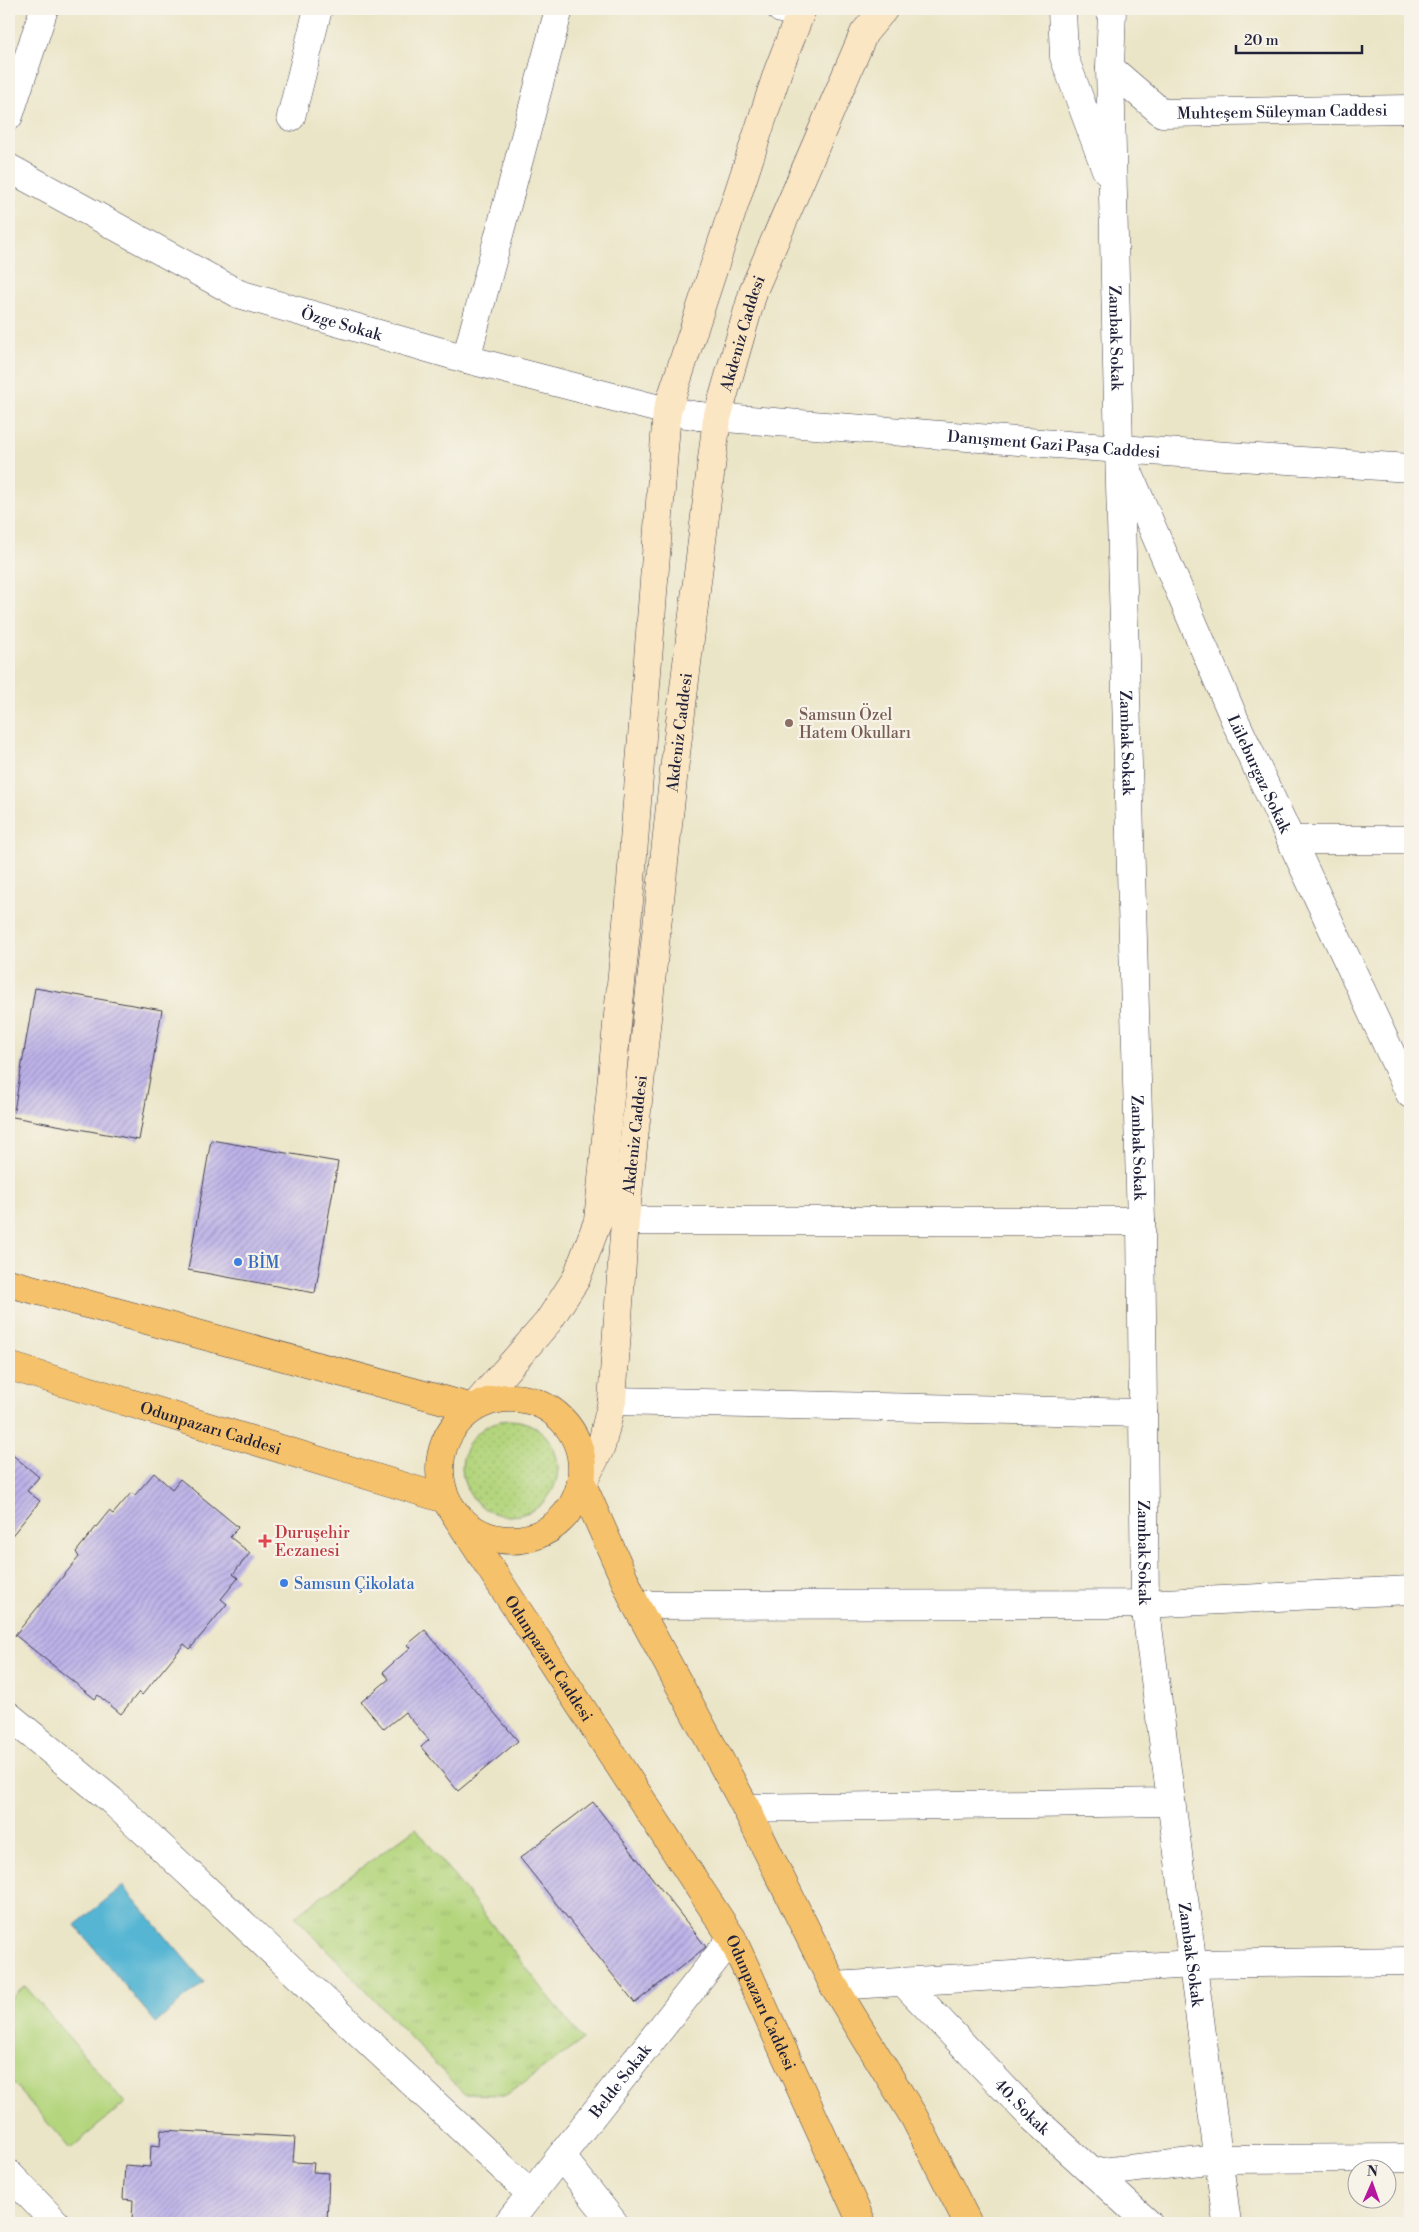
<svg xmlns="http://www.w3.org/2000/svg" width="1419" height="2232" viewBox="0 0 1419 2232" font-family="'Libre Bodoni',serif">
  <style>
    .grass { fill: url(#grass-dots); stroke: #6b7c5c }
    .park { fill: url(#park-tufts); stroke: #6b7c5c }
    .garden { fill: #b4d57d; stroke: #6b7c5c }
    .water { fill: #54b5d3; stroke: #3b6c87 }
    .building { fill: url(#building-hatch) }
    .lines { fill: none; stroke-linecap: round; stroke-linejoin: round }
    .minor-casing { stroke: #403f50; stroke-width: 29 }
    .tertiary-casing { stroke: #403f50; stroke-width: 29 }
    .secondary-casing { stroke: #403f50; stroke-width: 29 }
    .primary-casing { stroke: #403f50; stroke-width: 29 }
    .minor { stroke: #fff; stroke-width: 28 }
    .tertiary { stroke: #fff; stroke-width: 28 }
    .secondary { stroke: #fbe6c4; stroke-width: 28 }
    .primary { stroke: #f5c16b; stroke-width: 28 }
    .education-dot { fill: #8d6e63; stroke: #f7f3e8; stroke-width: 2 }
    .shop-dot { fill: #3f7fe0; stroke: #f7f3e8; stroke-width: 2 }
    .health-dot { fill: #e0444e; stroke: #f7f3e8; stroke-width: 2 }
    .labels { text-anchor: middle; stroke-width: 4.5; stroke-linejoin: round; paint-order: stroke }
    .street-label { font-size: 16px; fill: #22223b; stroke: #f7f3e8 }
    .education-label { font-size: 16px; fill: #785e54; stroke: #f7f3e8; text-anchor: start }
    .shop-label { font-size: 16px; fill: #366cbe; stroke: #f7f3e8; text-anchor: start }
    .health-label { font-size: 16px; fill: #be3a42; stroke: #f7f3e8; text-anchor: start }
  </style>
  <defs>
    <pattern id="grass-dots" width="8" height="8" patternUnits="userSpaceOnUse" patternTransform="scale(1.25)"><rect width="8" height="8" fill="#b4d57d"/><path d="M2 2h.1M6 6h.1" fill="none" stroke="#9ab76d" stroke-width="1.8" stroke-linecap="round"/></pattern>
    <pattern id="park-tufts" width="24" height="20" patternUnits="userSpaceOnUse" patternTransform="scale(1.25)"><rect width="24" height="20" fill="#b4d57d"/><path d="M3 7l-1-3M5 7V3M7 7l1-3M15 17l-1-3M17 17v-4M19 17l1-3" fill="none" stroke="#9ab76d"/></pattern>
    <pattern id="building-hatch" width="6" height="6" patternUnits="userSpaceOnUse" patternTransform="scale(1.25)"><rect width="6" height="6" fill="#beb3e9"/><path d="M-1 1l2-2M0 6l6-6M5 7l2-2" fill="none" stroke="#9a91be"/></pattern>
  </defs>
  <rect width="100%" height="100%" fill="#f7f3e8"/>
  <filter id="ink" filterUnits="userSpaceOnUse"><feTurbulence type="fractalNoise" baseFrequency=".02" numOctaves="2"/><feDisplacementMap in="SourceGraphic" scale="10" xChannelSelector="R" yChannelSelector="G"/><feConvolveMatrix kernelMatrix="1 2 1 2 8 2 1 2 1" color-interpolation-filters="sRGB"/></filter>
  <filter id="wash" filterUnits="userSpaceOnUse"><feTurbulence type="fractalNoise" baseFrequency=".0096" numOctaves="4" result="noise"/><feDisplacementMap in="SourceGraphic" scale="20" xChannelSelector="R" yChannelSelector="G"/><feGaussianBlur stdDeviation="1.12" result="paint"/><feColorMatrix in="noise" values="0 0 0 0 0 0 0 0 0 0 0 0 0 0 0 0 0 1.4 0 .05"/><feComposite in="paint" operator="in"/></filter>
  <g filter="url(#wash)">
    <rect width="100%" height="100%" fill="#ebe5c7"/>
    <circle class="grass" cx="510" cy="1468" r="48"/>
    <polygon class="park" points="416,1828 583,2040 506,2095 464,2094 295,1916"/>
    <polygon class="garden" points="25,1986 125,2103 70,2149 9,2078 9,2000"/>
    <polygon class="water" points="123,1886 204,1982 156,2023 75,1925"/>
    <g id="blocks">
      <g class="building">
        <polygon points="35,988 162,1010 139,1140 13,1117"/>
        <polygon points="211,1140 338,1162 315,1293 188,1270"/>
        <polygon points="9,1452 39,1477 27,1491 40,1501 9,1539"/>
        <polygon points="154,1473 172,1489 180,1479 238,1527 230,1537 250,1553 233,1574 238,1578 221,1599 227,1604 190,1649 184,1644 142,1695 139,1692 121,1714 98,1695 95,1699 15,1635 79,1557 76,1552 109,1511 113,1514 131,1493 135,1495"/>
        <polygon points="425,1630 518,1741 458,1791 421,1747 429,1740 405,1712 384,1729 361,1702 389,1679 383,1672 411,1647 407,1645"/>
        <polygon points="593,1802 706,1947 635,2003 520,1858"/>
        <polygon points="161,2130 295,2137 293,2162 314,2163 313,2172 329,2173 327,2223 140,2223 132,2221 133,2200 123,2199 125,2165 150,2167 151,2145 160,2146"/>
      </g>
    </g>
  </g>
  <g filter="url(#ink)">
    <use href="#blocks" fill-opacity="0" stroke="#403f50" stroke-width="1"/>
    <g class="lines">
      <g class="minor-casing">
        <g id="minor">
          <polyline points="781,9 800,13"/>
          <polyline points="1062,9 1064,57 1106,170"/>
          <path id="s1" d="M1110,68L1119,449L1141,1221L1145,1604L1227,2223"/>
          <polyline points="9,116 44,9"/>
          <polyline points="291,117 318,9"/>
          <path id="s2" d="M9,168L239,294L466,359L667,411L699,416"/>
          <polyline points="466,359 559,9"/>
          <path id="s3" d="M1124,462L1237,725L1410,1094"/>
          <polyline points="625,1221 1141,1221"/>
          <polyline points="612,1401 1143,1413"/>
          <polyline points="636,1605 1145,1604 1410,1590"/>
          <polyline points="9,1716 111,1800 531,2194"/>
          <polyline points="746,1808 1171,1802"/>
          <path id="s4" d="M904,1983L1031,2116L1148,2223"/>
          <polyline points="834,1986 1193,1964 1410,1961"/>
          <polyline points="561,2156 614,2223"/>
          <polyline points="1093,2173 1218,2159 1410,2158"/>
          <polyline points="9,2174 56,2223"/>
        </g>
      </g>
      <g class="tertiary-casing">
        <g id="tertiary">
          <path id="s5" d="M1112,9L1110,68L1162,113L1410,109"/>
          <path id="s6" d="M699,416L1119,449L1410,468"/>
          <polyline points="1291,840 1410,840"/>
          <path id="s7" d="M508,2223L732,1938"/>
        </g>
      </g>
      <g class="secondary-casing">
        <g id="secondary">
          <polyline points="473,1408 548,1322 576,1279 598,1221 631,881 667,411 778,71 802,9"/>
          <path id="s8" d="M582,1484L601,1447L612,1401L625,1221L674,770L717,418L754,289L864,33L884,9"/>
        </g>
      </g>
      <g class="primary-casing">
        <g id="primary">
          <polyline points="9,1283 473,1408"/>
          <path id="s9" d="M9,1366L445,1499L732,1938L862,2223"/>
          <circle cx="511" cy="1469" r="71"/>
          <polyline points="582,1484 636,1605 746,1808 834,1986 914,2117 968,2223"/>
        </g>
      </g>
      <use href="#minor" class="minor"/>
      <use href="#tertiary" class="tertiary"/>
      <use href="#secondary" class="secondary"/>
      <use href="#primary" class="primary"/>
    </g>
  </g>
  <circle class="education-dot" cx="789" cy="723" r="5"/>
  <g class="shop-dot">
    <circle cx="238" cy="1262" r="5"/>
    <circle cx="284" cy="1583" r="5"/>
  </g>
  <path class="health-dot" d="M262.5 1533.5h5v5h5v5h-5v5h-5v-5h-5v-5h5z"/>
  <g class="labels">
    <g class="street-label">
      <text dy="6" stroke="none"><textPath href="#s5" startOffset="248">Muhteşem Süleyman Caddesi</textPath></text>
      <text dy="6" stroke="none"><textPath href="#s2" startOffset="369">Özge Sokak</textPath></text>
      <text dy="6" stroke="none"><textPath href="#s8" startOffset="1166">Akdeniz Caddesi</textPath></text>
      <text dy="6" stroke="none"><textPath href="#s1" startOffset="270">Zambak Sokak</textPath></text>
      <text dy="6" stroke="none"><textPath href="#s6" startOffset="356">Danışment Gazi Paşa Caddesi</textPath></text>
      <text dy="6" stroke="none"><textPath href="#s8" startOffset="761">Akdeniz Caddesi</textPath></text>
      <text dy="6" stroke="none"><textPath href="#s1" startOffset="675">Zambak Sokak</textPath></text>
      <text dy="6" stroke="none"><textPath href="#s3" startOffset="340">Lüleburgaz Sokak</textPath></text>
      <text dy="6" stroke="none"><textPath href="#s8" startOffset="356">Akdeniz Caddesi</textPath></text>
      <text dy="6" stroke="none"><textPath href="#s1" startOffset="1080">Zambak Sokak</textPath></text>
      <text dy="6" stroke="none"><textPath href="#s9" startOffset="211">Odunpazarı Caddesi</textPath></text>
      <text dy="6" stroke="none"><textPath href="#s1" startOffset="1485">Zambak Sokak</textPath></text>
      <text dy="6" stroke="none"><textPath href="#s9" startOffset="646">Odunpazarı Caddesi</textPath></text>
      <text dy="6" stroke="none"><textPath href="#s1" startOffset="1890">Zambak Sokak</textPath></text>
      <text dy="6" stroke="none"><textPath href="#s9" startOffset="1051">Odunpazarı Caddesi</textPath></text>
      <text dy="6" stroke="none"><textPath href="#s7" startOffset="181">Belde Sokak</textPath></text>
      <text dy="6" stroke="none"><textPath href="#s4" startOffset="171">40. Sokak</textPath></text>
    </g>
    <g class="education-label">
      <text x="799" y="720">Samsun Özel<tspan x="799" dy="18">Hatem Okulları</tspan></text>
    </g>
    <g class="shop-label">
      <text x="248" y="1268">BİM</text>
      <text x="294" y="1589">Samsun Çikolata</text>
    </g>
    <g class="health-label">
      <text x="275" y="1538">Duruşehir<tspan x="275" dy="18">Eczanesi</tspan></text>
    </g>
  </g>
  <rect width="1419" height="2232" fill="none" stroke="#f7f3e8" stroke-width="30"/>
  <g transform="translate(1372 2184) rotate(2)"><circle r="24" fill="#f7f3e8" stroke="#a29fa3"/>
  <path d="M0-4L9 19L0 12L-9 19Z" fill="#b5179e"/>
  <text y="-8" font-size="14" font-weight="bold" text-anchor="middle" fill="#22223b">N</text>
  </g>
  <path d="M1236 45v8h126v-8" fill="none" stroke="#22223b" stroke-width="2.5"/>
  <text x="1244" y="45" font-size="15" fill="#22223b" stroke="#f7f3e8" stroke-width="4" paint-order="stroke">20 m</text>
</svg>
